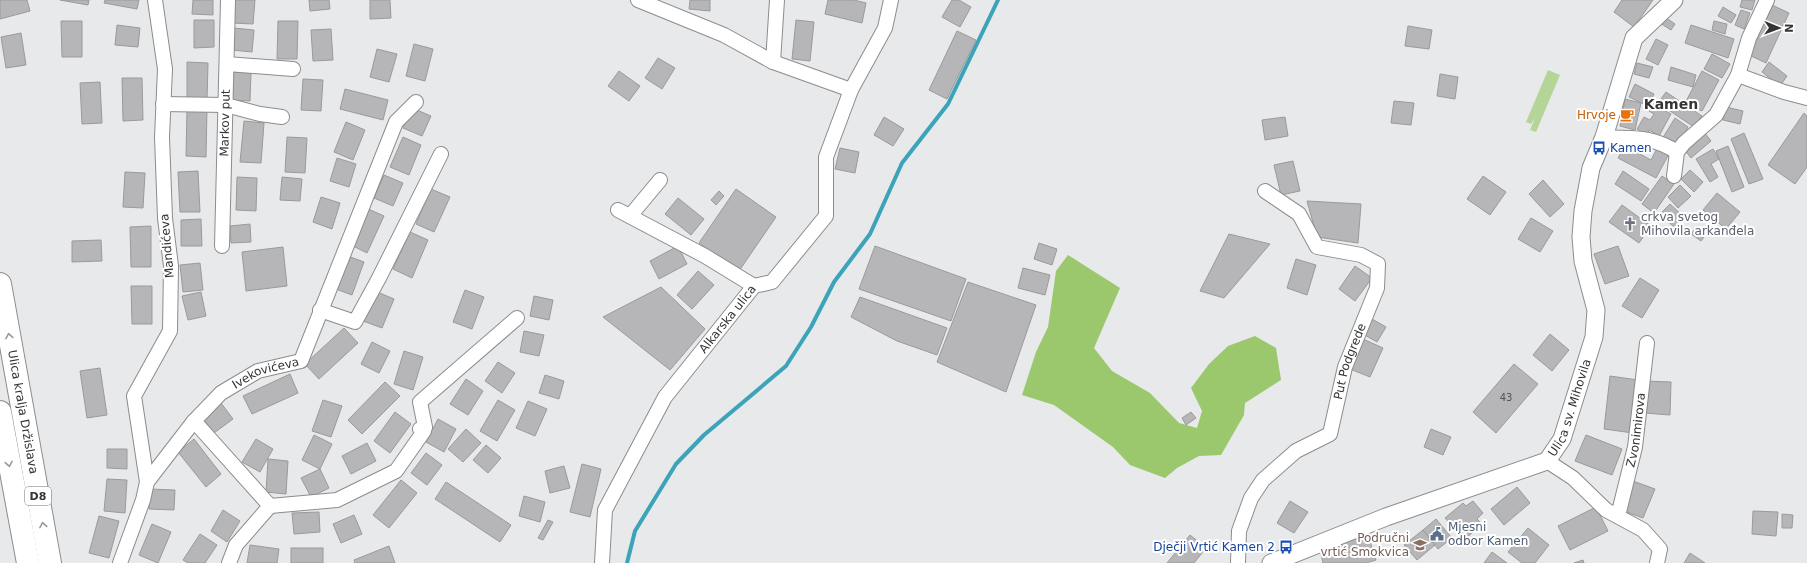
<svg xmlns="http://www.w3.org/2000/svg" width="1807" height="563" viewBox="0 0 1807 563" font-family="'DejaVu Sans',sans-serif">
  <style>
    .green { fill: #b5d598 }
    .forest { fill: #9bc76d }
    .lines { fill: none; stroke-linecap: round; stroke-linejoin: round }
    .stream { stroke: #3ca3b9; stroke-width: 4 }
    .building { fill: #b6b6b8; stroke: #9a9a9b }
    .minor-casing { stroke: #8c8c8d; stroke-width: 16 }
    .tertiary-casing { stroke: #8c8c8d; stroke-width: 19 }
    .trunk-casing { stroke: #8c8c8d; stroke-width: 24 }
    .minor { stroke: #fff; stroke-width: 14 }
    .tertiary { stroke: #fff; stroke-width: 17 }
    .trunk { stroke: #fff; stroke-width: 22 }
    .oneway { stroke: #9a9a9a }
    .labels { text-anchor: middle; stroke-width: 4; stroke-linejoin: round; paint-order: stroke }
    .number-label { font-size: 10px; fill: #545456 }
    .shield { fill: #fff; stroke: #717172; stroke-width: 1 }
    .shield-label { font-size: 11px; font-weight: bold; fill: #343435 }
    .food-label { font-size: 12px; fill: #c56008; stroke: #fff; text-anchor: end }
    .street-label { font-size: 12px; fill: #343435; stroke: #fff }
    .transit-label { font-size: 12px; fill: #164399; stroke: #fff; text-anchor: start }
    .worship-label { font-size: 12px; fill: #5b616d; stroke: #fff; text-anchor: start }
    .service-label { font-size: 12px; fill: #4e5e75; stroke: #fff; text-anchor: start }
    .education-label { font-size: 12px; fill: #785e54; stroke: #fff; text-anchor: end }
    .quarter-label { font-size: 14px; font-weight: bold; fill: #343435; stroke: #fff }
  </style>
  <rect width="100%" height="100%" fill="#e8e9ea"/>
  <polygon class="green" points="1548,70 1560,75 1536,132 1530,130 1535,118 1531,124 1526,122"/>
  <polygon class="forest" points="1068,255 1120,288 1094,348 1112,371 1150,393 1179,423 1197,428 1202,411 1191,388 1209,364 1228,346 1255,336 1276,348 1281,380 1245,403 1244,415 1221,455 1199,456 1177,468 1165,478 1130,465 1113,447 1054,405 1022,395 1036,352 1048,327 1056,271"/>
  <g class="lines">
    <polyline class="stream" points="627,563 635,531 676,464 704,435 786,366 811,327 834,282 870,234 902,163 948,104 998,0"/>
  </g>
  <g class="building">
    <polygon points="0,0 27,0 30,11 0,19"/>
    <polygon points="60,0 89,0 88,5"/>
    <polygon points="105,0 139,0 137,9 104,3"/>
    <polygon points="193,0 213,0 213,15 192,14"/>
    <polygon points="234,0 255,0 253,24 232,23"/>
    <polygon points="309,0 329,0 330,9 310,11"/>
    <polygon points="370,0 390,0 391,18 370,19"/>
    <polygon points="690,0 710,0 710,11 689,9"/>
    <polygon points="828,0 854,0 866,3 862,23 825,14"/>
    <polygon points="952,0 959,0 971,7 960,27 942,17"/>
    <polygon points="1622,0 1653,0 1634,27 1614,12"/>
    <polygon points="1742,0 1755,0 1752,10 1740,7"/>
    <polygon points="1770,4 1789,13 1766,63 1747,54"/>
    <polygon points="1723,7 1736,15 1731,23 1718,16"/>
    <polygon points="1741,10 1750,13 1744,29 1735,25"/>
    <polygon points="1665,17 1675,24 1671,30 1660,23"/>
    <polygon points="194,20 214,20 214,47 194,48"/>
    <polygon points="796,20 814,22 810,61 792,59"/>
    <polygon points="61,21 82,21 82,57 62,57"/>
    <polygon points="278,21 298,21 297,59 277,59"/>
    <polygon points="1714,21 1727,24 1725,34 1712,30"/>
    <polygon points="117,25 140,28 138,47 115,45"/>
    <polygon points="1691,25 1734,39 1728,58 1685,43"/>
    <polygon points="1408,26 1432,30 1429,49 1405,46"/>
    <polygon points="234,28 254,30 252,52 232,50"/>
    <polygon points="331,29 333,60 313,61 311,30"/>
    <polygon points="957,31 976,40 947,99 929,90"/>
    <polygon points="21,33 26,65 6,68 1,37"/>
    <polygon points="1656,39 1668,45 1658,65 1646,59"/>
    <polygon points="414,44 433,49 425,81 406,76"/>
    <polygon points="377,49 397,54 389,82 370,77"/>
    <polygon points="1712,54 1730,64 1722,78 1704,69"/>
    <polygon points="658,58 675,68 662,89 645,78"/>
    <polygon points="187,62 208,63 207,100 187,100"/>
    <polygon points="1769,62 1787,76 1780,86 1762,72"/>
    <polygon points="1637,63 1653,67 1649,78 1634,74"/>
    <polygon points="1671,67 1696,75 1693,87 1668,80"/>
    <polygon points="619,71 640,86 629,101 608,86"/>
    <polygon points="1702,71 1719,80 1702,111 1685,103"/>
    <polygon points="231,72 251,72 250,101 230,100"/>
    <polygon points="1440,74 1458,77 1455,99 1437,96"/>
    <polygon points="122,78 142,78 143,120 123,121"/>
    <polygon points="303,79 323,80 321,111 301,110"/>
    <polygon points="100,82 102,123 82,124 80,83"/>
    <polygon points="1635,84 1654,94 1648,106 1629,97"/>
    <polygon points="345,89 388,100 383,120 340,109"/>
    <polygon points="1666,92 1702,116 1694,127 1658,103"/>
    <polygon points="1625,99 1641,103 1635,130 1620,126"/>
    <polygon points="1394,101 1414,103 1411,125 1391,123"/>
    <polygon points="1653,104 1671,114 1659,136 1649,130 1647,135 1637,129 1644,117 1650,120 1654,114 1649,111"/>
    <polygon points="1726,107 1743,111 1740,124 1723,120"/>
    <polygon points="412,108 431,116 422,136 403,128"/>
    <polygon points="187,109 207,109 206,157 186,156"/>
    <polygon points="1804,113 1807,116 1807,167 1795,184 1768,165"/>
    <polygon points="884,117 904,129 893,146 874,135"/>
    <polygon points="1285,117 1288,136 1265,140 1262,120"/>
    <polygon points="1675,118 1688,127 1676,148 1662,139"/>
    <polygon points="244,121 264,123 261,163 240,162"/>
    <polygon points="346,122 365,130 353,160 334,152"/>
    <polygon points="1704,132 1711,141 1691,158 1684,149"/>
    <polygon points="1744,133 1763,179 1749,184 1731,139"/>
    <polygon points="287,137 307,138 305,173 285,172"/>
    <polygon points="403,137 421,145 409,175 390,167"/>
    <polygon points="1659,145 1670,152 1656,178 1618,158 1625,146 1651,160"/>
    <polygon points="1728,146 1744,187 1732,192 1716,151"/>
    <polygon points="840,148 859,152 855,173 835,169"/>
    <polygon points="1713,149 1719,159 1711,164 1718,177 1710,182 1696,159"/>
    <polygon points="337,158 356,164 349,187 330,181"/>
    <polygon points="1293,161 1300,191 1281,195 1274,165"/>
    <polygon points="1690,170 1703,182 1694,192 1681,179"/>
    <polygon points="198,171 200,212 180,212 178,172"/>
    <polygon points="1623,171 1649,189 1641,201 1615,184"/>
    <polygon points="125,172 145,173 143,208 123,207"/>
    <polygon points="384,175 403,183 393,206 374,198"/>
    <polygon points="1483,176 1506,192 1490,215 1467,199"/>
    <polygon points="1662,176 1674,184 1654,213 1642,204"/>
    <polygon points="237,177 257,178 256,211 236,210"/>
    <polygon points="282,177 302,179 300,201 280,200"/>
    <polygon points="1543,180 1564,204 1550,217 1529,194"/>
    <polygon points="1680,185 1691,196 1678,208 1668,197"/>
    <polygon points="431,189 450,197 434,232 416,224"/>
    <polygon points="736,189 776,217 739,271 699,243"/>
    <polygon points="719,191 724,196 716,205 711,200"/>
    <polygon points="1717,193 1740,212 1726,229 1703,210"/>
    <polygon points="321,197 340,203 332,229 313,222"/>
    <polygon points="678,198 704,219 691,235 665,214"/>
    <polygon points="1307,201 1361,204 1358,243 1317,237"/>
    <polygon points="1670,204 1685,218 1676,229 1660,214"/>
    <polygon points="1622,205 1651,226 1639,243 1609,222"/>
    <polygon points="366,208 384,216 367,253 349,244"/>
    <polygon points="1531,218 1553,231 1540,252 1518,239"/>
    <polygon points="201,219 202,246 181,246 181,220"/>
    <polygon points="250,224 251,242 231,243 230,226"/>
    <polygon points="151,226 151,267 131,267 130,227"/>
    <polygon points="1697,226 1707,233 1701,241 1691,234"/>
    <polygon points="410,232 428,240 412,278 393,269"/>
    <polygon points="1229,234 1270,244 1224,298 1200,291"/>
    <polygon points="101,240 102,261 72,262 72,241"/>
    <polygon points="1039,243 1057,249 1052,265 1034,259"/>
    <polygon points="678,246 687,264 659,279 650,261"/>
    <polygon points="875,246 966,279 951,321 859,289"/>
    <polygon points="1618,246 1629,276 1605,284 1594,254"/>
    <polygon points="283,247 287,286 246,291 242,252"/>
    <polygon points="345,255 364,262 352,295 333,288"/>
    <polygon points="1296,259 1316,265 1307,295 1287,288"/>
    <polygon points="200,263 203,290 183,292 180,265"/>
    <polygon points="1355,266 1372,278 1355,301 1339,289"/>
    <polygon points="1023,268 1050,275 1045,295 1018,288"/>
    <polygon points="698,271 714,285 692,309 677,295"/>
    <polygon points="1640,278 1659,290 1642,318 1622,306"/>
    <polygon points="968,282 1036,305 1006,392 937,362"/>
    <polygon points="131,286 152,286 152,324 132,324"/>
    <polygon points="661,287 705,329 670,370 603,317"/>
    <polygon points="465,290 484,297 472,329 453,322"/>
    <polygon points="375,291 394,299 382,328 363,321"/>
    <polygon points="201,292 206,316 188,320 182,296"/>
    <polygon points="534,296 553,300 549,320 530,316"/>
    <polygon points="860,297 947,328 937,355 897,341 851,317"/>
    <polygon points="1372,319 1386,327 1377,342 1363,334"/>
    <polygon points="344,328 358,343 319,379 305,364"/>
    <polygon points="524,331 544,335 539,356 520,352"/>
    <polygon points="1550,334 1569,350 1552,371 1533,355"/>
    <polygon points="1363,339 1383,348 1370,377 1350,369"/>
    <polygon points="372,342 390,351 379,373 361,364"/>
    <polygon points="404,351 423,357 413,390 394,384"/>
    <polygon points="498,362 515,373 502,393 485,381"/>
    <polygon points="1514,364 1538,384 1496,433 1473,412"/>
    <polygon points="100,368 107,415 87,418 80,371"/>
    <polygon points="290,374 298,393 252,414 243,396"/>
    <polygon points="545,375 564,381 559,399 539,393"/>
    <polygon points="1610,376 1638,380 1633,433 1604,429"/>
    <polygon points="466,379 483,391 468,415 450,404"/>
    <polygon points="1646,381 1671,382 1670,415 1644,413"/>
    <polygon points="385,382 400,396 362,434 348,420"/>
    <polygon points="323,400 342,406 331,437 312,431"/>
    <polygon points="498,400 515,410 497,441 480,431"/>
    <polygon points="528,401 547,409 535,436 516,428"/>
    <polygon points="221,403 233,419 214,433 202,417"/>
    <polygon points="395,412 411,424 390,453 374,441"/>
    <polygon points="1191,412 1196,418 1186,425 1182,418"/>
    <polygon points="438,419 456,429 444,452 426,442"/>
    <polygon points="466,429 481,443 463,462 448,449"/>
    <polygon points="1431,429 1451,437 1443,455 1424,447"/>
    <polygon points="314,435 332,444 320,469 302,460"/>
    <polygon points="1586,435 1622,449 1612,475 1575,461"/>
    <polygon points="194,439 221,474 206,487 178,452"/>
    <polygon points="256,439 273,449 260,472 242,462"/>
    <polygon points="367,443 376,461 351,474 342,456"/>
    <polygon points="486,445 501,458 488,473 473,460"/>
    <polygon points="107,449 127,449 127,469 107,468"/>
    <polygon points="426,453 442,465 427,485 411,473"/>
    <polygon points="268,459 288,461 286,494 266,492"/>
    <polygon points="582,464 601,469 590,517 570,512"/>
    <polygon points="564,466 570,488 550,493 545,471"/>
    <polygon points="320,469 329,488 311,497 301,478"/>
    <polygon points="107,479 127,480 125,513 104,511"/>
    <polygon points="401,480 417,493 389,528 373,515"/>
    <polygon points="1633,481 1655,489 1643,518 1621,510"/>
    <polygon points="446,482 511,525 500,542 435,499"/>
    <polygon points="1517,487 1530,503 1504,525 1491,509"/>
    <polygon points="150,489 175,490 174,510 149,509"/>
    <polygon points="524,496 545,502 540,522 519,516"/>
    <polygon points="1290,501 1308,512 1294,533 1277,523"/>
    <polygon points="1473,501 1483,513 1477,519 1482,524 1464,540 1445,518 1463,503 1466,506"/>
    <polygon points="1596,507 1608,531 1570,550 1558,526"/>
    <polygon points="223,510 240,521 227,542 211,531"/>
    <polygon points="1753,511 1778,512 1776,536 1752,534"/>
    <polygon points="319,512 320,532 294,534 292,513"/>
    <polygon points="1782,514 1793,515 1792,528 1782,528"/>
    <polygon points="354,515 362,534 341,543 333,524"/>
    <polygon points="99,516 119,521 109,558 89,553"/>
    <polygon points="1436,519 1452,538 1438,549 1423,530"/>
    <polygon points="548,520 553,522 543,540 538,538"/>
    <polygon points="152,524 171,532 158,563 139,555"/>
    <polygon points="1528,528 1549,545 1535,563 1522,563 1508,552"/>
    <polygon points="1423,530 1435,545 1417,560 1404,545"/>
    <polygon points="200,534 217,545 205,563 188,563 183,560"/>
    <polygon points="1190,535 1206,548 1194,563 1167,563"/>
    <polygon points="1368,535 1376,560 1366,563 1323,563 1320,550"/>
    <polygon points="250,545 279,549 277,563 247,563"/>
    <polygon points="389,546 395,563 355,563 354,560"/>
    <rect x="291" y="548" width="32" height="15"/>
    <polygon points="1492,552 1507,563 1484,563"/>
    <polygon points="1690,553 1705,563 1684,563"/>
    <polygon points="1583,560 1584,563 1574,563"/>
  </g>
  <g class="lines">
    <g class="minor-casing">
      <g id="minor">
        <polyline points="638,0 724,35 773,62 851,90"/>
        <polyline points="773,62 777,0"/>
        <polyline points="227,64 293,69"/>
        <polyline points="1738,75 1784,92 1807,98"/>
        <polyline points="163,104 226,105 260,114 282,117"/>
        <path d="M1604,137C1634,139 1651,135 1677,152"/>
        <polyline points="1674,176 1677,152 1684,143 1716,115 1738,75 1749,38 1767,0"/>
        <polyline points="618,210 705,256 754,286"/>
        <polyline points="630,216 660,180"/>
        <path id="s1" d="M222,246L228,0"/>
        <polyline points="320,310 355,322 379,278 441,154"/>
        <polyline points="194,421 270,506"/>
        <polyline points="1547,461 1573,478 1606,510 1643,530 1660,549 1657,563"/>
        <polyline points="147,482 134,396 170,331 171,266 165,218 162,137 165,69 155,0"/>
        <polyline points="270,506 337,500 396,471 424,431 420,429 425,427 420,402 517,318"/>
        <path id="s2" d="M1618,516L1635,447L1647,343"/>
        <path id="s3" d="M120,563L143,500L147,482L194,421L221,393L258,371L301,361L396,122L416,102"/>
        <polyline points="229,563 236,545 270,506"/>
        <path id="s4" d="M602,563L605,510L665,397L754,286L772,282L826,216V157L851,90L885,28L891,0"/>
        <path id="s5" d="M1238,563L1239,531L1251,498L1263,480L1296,451L1330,434L1345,367L1377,288L1378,264L1361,255L1317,247L1299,214L1265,191"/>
      </g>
    </g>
    <g class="tertiary-casing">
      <g id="tertiary">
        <path id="s6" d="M1271,563L1386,517L1547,461L1562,439L1594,337L1596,310L1583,261L1581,237L1583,211L1591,168L1604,137L1634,38L1674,0"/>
      </g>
    </g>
    <g class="trunk-casing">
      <g id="trunk">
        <path id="s7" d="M0,284L50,563"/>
        <polyline points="0,412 28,563"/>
      </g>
    </g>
    <use href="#minor" class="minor"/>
    <use href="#tertiary" class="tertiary"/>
    <use href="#trunk" class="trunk"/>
  </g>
  <defs><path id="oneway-chevron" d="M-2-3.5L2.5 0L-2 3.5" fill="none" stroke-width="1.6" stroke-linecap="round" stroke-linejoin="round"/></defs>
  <g class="oneway">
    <use href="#oneway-chevron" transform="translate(9 336) rotate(-100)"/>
    <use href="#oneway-chevron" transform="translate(9 464) rotate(80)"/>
    <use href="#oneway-chevron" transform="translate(43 525) rotate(-100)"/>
  </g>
  <defs>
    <g id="cafe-bare" transform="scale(1.08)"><path d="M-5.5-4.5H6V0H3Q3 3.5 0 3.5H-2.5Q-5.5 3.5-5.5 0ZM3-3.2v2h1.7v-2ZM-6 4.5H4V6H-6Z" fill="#e8710a" stroke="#fff" stroke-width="2.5" paint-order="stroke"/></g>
    <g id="bus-bare" transform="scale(1.08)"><path d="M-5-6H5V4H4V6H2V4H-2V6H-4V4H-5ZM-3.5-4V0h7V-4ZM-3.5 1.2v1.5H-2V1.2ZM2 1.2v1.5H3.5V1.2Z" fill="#1a4fb4" stroke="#fff" stroke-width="2.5" paint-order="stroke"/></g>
    <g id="church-bare" transform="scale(1.08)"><path d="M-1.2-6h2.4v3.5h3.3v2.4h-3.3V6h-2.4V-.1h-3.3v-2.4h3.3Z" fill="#6b7280" stroke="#fff" stroke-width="2.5" paint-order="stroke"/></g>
    <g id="civic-bare" transform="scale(1.08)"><path d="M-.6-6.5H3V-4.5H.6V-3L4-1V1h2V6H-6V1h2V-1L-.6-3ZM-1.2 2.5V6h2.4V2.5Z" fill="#5c6f8a" stroke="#fff" stroke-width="2.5" paint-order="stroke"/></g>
    <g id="school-bare" transform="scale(1.08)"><path d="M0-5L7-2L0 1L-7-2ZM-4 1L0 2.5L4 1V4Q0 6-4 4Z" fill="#8d6e63" stroke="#fff" stroke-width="2.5" paint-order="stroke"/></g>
  </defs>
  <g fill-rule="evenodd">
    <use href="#cafe-bare" x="1627" y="115"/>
    <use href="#bus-bare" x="1599" y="148"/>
    <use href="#church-bare" x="1630" y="224"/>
    <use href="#civic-bare" x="1437" y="534"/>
    <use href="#school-bare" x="1420" y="545"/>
    <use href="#bus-bare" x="1286" y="547"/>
  </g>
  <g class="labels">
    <g class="number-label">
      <text x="1506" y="401">43</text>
    </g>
    <rect class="shield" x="25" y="487" width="26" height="18" rx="3"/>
    <g class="shield-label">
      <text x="38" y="500">D8</text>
    </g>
    <g class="food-label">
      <text x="1616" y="119">Hrvoje</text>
    </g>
    <g class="street-label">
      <text dy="4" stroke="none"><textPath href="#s1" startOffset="123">Markov put</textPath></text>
      <text transform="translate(167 246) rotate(-95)" y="4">Mandićeva</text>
      <text dy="4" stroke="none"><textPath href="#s4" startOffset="281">Alkarska ulica</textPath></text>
      <text dy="4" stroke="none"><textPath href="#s5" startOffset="246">Put Podgrede</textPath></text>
      <text dy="4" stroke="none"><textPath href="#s3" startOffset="251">Ivekovićeva</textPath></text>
      <text dy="4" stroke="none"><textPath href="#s6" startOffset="353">Ulica sv. Mihovila</textPath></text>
      <text dy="4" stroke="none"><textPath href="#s7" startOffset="130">Ulica kralja Držislava</textPath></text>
      <text dy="4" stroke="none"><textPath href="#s2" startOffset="88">Zvonimirova</textPath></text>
    </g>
    <g class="transit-label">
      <text x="1610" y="152">Kamen</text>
      <text x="1275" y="551" text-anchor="end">Dječji Vrtić Kamen 2</text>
    </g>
    <g class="worship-label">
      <text x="1641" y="221">crkva svetog<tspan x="1641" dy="14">Mihovila arkanđela</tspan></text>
    </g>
    <g class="service-label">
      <text x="1448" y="531">Mjesni<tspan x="1448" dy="14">odbor Kamen</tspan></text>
    </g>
    <g class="education-label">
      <text x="1409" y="542">Područni<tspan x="1409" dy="14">vrtić Smokvica</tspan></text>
    </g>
    <g class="quarter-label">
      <text x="1671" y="109">Kamen</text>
    </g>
  </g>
  <g transform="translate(1779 28) rotate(91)" stroke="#ffffff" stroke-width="3" paint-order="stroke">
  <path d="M0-3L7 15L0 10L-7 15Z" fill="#343435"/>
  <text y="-6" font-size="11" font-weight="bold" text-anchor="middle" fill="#343435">N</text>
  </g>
</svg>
